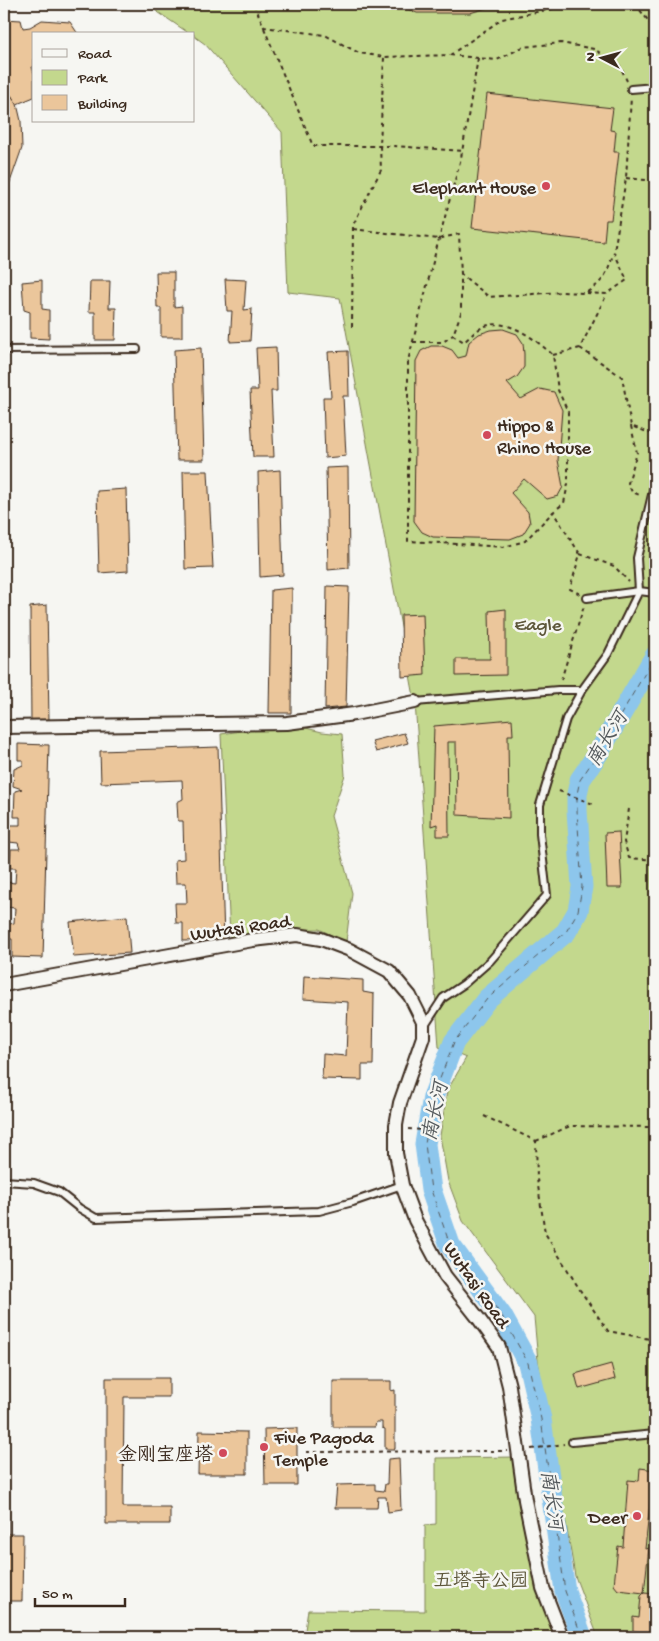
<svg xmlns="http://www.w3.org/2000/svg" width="659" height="1641" viewBox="0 0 659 1641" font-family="'Gochi Hand','LXGW WenKai TC',sans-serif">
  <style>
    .green { fill: #c3d88d; stroke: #7f8156 }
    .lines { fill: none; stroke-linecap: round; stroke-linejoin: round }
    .river { stroke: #8dc6ec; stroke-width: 21 }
    .ferry { stroke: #54595c; stroke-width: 1; stroke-dasharray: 6 5; stroke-linecap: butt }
    .building { fill: #ebc69b; stroke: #3b2a1e }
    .lane-casing { stroke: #3b2a1e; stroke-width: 10 }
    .street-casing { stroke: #3b2a1e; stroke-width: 16 }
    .path { stroke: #3b2a1e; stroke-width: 2; stroke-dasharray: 4 4; stroke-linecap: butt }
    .lane { stroke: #f6f6f2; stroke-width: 6 }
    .street { stroke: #f6f6f2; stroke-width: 12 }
    .poi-dot { fill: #d1495b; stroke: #f6f6f2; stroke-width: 2 }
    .labels { text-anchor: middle; stroke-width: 5; stroke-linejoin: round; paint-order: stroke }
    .poi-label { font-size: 19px; fill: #3b2a1e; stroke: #f6f6f2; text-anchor: end }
    .park-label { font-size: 19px; fill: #5d563a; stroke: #f6f6f2 }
    .street-label { font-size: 19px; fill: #3b2a1e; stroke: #f6f6f2 }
    .water-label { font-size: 20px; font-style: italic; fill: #54595c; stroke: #f6f6f2 }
  </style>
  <rect width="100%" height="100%" fill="#f6f6f2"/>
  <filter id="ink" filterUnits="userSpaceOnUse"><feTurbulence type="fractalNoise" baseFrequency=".02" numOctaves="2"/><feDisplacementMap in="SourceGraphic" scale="10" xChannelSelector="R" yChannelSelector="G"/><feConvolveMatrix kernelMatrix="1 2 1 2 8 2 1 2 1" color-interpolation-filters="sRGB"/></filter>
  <g filter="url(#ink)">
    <g class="green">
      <polygon points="146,4 655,4 655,1637 598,1637 575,1576 538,1361 534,1317 463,1221 448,1181 440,1136 447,1091 466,1058 439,1047 415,702 340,298 288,292 282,132 205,44 194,36 194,34 190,34"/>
      <polygon points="298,726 322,732 342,734 345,775 331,816 352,893 346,942 319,929 276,930 230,938 221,734 248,730"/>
      <polygon points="517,1457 556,1637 304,1637 308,1610 425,1611 425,1525 436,1524 436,1458"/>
    </g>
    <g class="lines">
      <polyline class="river" points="582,1637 565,1591 541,1419 528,1363 502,1316 450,1245 431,1190 425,1144 433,1097 454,1042 487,999 566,932 578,911 582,887 577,810 577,794 580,780 599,752 655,656"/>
      <polyline class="ferry" points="582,1637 565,1591 541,1419 528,1363 502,1316 450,1245 431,1190 425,1144 433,1097 454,1042 487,999 566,932 578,911 582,887 577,810 577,794 580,780 599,752 655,656"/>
    </g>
    <g class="building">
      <polygon points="396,4 499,4 470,13 417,13"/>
      <polygon points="4,19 21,20 23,28 30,27 42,20 70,22 78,34 34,34 34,67 32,67 34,74 34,97 17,104 6,88 4,87"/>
      <polygon points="4,87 6,88 17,104 21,121 22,148 9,185 4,185"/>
      <polygon points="487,94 613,108 610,130 616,131 614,152 619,152 611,220 606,220 604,242 472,228"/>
      <polygon points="156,272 174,272 174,307 182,306 182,337 161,337 161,308 157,308"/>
      <polygon points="225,279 246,280 244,310 252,309 250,341 230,342 232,311 227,311"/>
      <polygon points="42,280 42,309 49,310 49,339 30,338 30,312 24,310 22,282"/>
      <polygon points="90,281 110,281 109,308 116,308 115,340 95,340 95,312 89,312"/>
      <polygon points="503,329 517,334 523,343 524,354 524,367 517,377 507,383 521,399 540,389 554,392 562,410 558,460 563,487 558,496 547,499 524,479 511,493 528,512 530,523 523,534 510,539 433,537 422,532 414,521 416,361 421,351 431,346 442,346 452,350 458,358 466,356 469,342 479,334 491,330"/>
      <polygon points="276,347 277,391 271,391 274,457 253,457 250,390 258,390 256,348"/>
      <polygon points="201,348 204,460 177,460 174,350"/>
      <polygon points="348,351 349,396 343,396 346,456 325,458 323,397 331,397 328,352"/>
      <polygon points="348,467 349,568 328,570 326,468"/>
      <polygon points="280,470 283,575 260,577 258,472"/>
      <polygon points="183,471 208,471 213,568 185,569"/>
      <polygon points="126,489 128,571 99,573 97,491"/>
      <polygon points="327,586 349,587 346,707 325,709"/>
      <polygon points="292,588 291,713 269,713 271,590"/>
      <polygon points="47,605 49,721 31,721 30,607"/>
      <polygon points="506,609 506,675 456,676 456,659 490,659 489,611"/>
      <polygon points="423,614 425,675 402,677 401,615"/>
      <polygon points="512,719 513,735 508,735 509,818 457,815 456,742 448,742 449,836 437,836 437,824 431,826 434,726"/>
      <polygon points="404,733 408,743 376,752 372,741"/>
      <polygon points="18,744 49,745 43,958 12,957 12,939 6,939 6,925 14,923 15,908 6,907 7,882 15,883 16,868 10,868 11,849 20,849 18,843 9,842 9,825 20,825 20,817 14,817 15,791 22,789 13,786 14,769 23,765 23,760 18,760"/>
      <polygon points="218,747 224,940 183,941 183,923 176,923 175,903 187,903 186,883 176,883 175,860 184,859 183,821 178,821 177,802 183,799 182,780 101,783 100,751"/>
      <polygon points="619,832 622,888 607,888 605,833"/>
      <polygon points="127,916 130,953 74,957 70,922"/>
      <polygon points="304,976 363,980 363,992 374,994 373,1065 362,1065 362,1080 322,1079 323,1054 346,1056 348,1002 303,999"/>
      <polygon points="611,1364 615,1379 579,1389 575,1374"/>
      <polygon points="106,1378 169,1378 169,1397 124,1397 123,1507 170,1507 170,1524 106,1524"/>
      <polygon points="333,1381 391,1381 391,1391 395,1390 395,1449 385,1449 385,1429 382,1428 382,1422 376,1422 375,1427 333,1427"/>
      <polygon points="297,1428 297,1485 265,1485 264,1429"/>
      <polygon points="199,1431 247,1432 247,1474 198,1474"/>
      <polygon points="399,1458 401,1510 388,1512 386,1497 378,1497 377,1508 335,1508 337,1485 375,1484 375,1490 384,1491 385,1484 387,1484 388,1459"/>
      <polygon points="640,1468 655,1470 655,1486 652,1486 645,1549 649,1548 644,1593 618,1590 614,1585 618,1546 623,1547 628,1480 639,1481"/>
      <polygon points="4,1481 8,1481 8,1534 23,1534 22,1601 4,1601"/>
      <polygon points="644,1593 655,1594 655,1633 633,1631 633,1617 639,1618 641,1596"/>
    </g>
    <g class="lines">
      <g class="lane-casing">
        <g id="lane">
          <polyline points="631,89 655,87"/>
          <polyline points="4,350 137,349"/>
          <polyline points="587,598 639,591 655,593"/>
          <polyline points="415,702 558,690 582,690 608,654 639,591 637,558 655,482"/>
          <polyline points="424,1027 443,998 464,984 490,961 547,895 540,834 540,805 566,719 582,690"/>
          <polyline points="4,1181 34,1183 59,1192 79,1208 96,1218 319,1211 353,1202 402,1185"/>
          <polyline points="572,1442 655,1434"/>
        </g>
      </g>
      <g class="street-casing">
        <g id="street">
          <polyline points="4,727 287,723 354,714 415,702"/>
          <polyline points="4,985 253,940 297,935 321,939 350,950 389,971 410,996 423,1022 423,1037 400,1103 396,1125 396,1153 402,1185 415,1220 445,1276 479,1319 499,1347 509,1386 525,1500 543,1588 562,1637"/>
        </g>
      </g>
      <g class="path">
        <polyline points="254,4 264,27 325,35 359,53 384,57 450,55 502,19 576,4"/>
        <polyline points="635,4 655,29"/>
        <polyline points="264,28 313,146 394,146 463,151"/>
        <polyline points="450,55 497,60 523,47 561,43 594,49 620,66 627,81"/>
        <polyline points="478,58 461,158 436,250 408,361 408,541 504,547 525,541 553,512"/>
        <polyline points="626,178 655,181"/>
        <polyline points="353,229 438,239 459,234 461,274"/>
        <path d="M587,292C606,281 607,271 614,252"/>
        <polyline points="352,327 353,225 381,170 380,146 384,57"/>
        <polyline points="413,342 443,342 453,335"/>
        <polyline points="580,348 622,377 631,426 655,435"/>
        <polyline points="553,355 580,348 607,294"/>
        <polyline points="631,426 637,453 628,483 632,492 642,496"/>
        <polyline points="580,554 614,566 629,582"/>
        <path d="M580,594L570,589L580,554L553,512L564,503L568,484V412L558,390L553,355C536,340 507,316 483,327C476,330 470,337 464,342L453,335L461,313V274L489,297L562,292L607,294L627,280L614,252L626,178L631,97"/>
        <polyline points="561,680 584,606"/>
        <polyline points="559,791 596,805"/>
        <polyline points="629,809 624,842 629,858 655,860"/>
        <polyline points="484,1116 536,1141 537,1179 545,1233 580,1290 608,1331 655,1340"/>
        <polyline points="408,1129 440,1131"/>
        <polyline points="536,1141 570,1126 655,1127"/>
        <polyline points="531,1449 564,1444"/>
        <polyline points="306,1452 507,1451"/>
      </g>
      <use href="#lane" class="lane"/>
      <use href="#street" class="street"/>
    </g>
  </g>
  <g class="poi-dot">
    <circle cx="546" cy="186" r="5"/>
    <circle cx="487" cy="435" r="5"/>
    <circle cx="264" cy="1447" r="5"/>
    <circle cx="223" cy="1453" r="5"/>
    <circle cx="637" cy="1516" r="5"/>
  </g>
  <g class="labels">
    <g class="poi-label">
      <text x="536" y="193">Elephant House</text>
      <text x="497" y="431" text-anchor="start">Hippo &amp;<tspan x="497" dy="22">Rhino House</tspan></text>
      <text x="274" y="1443" text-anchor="start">Five Pagoda<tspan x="274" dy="22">Temple</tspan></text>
      <text x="213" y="1460">金刚宝座塔</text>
      <text x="627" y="1523">Deer</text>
    </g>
    <g class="park-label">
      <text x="538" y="630">Eagle</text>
      <text x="481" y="1586">五塔寺公园</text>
    </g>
    <g class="street-label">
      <text transform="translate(240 926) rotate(-8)" y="7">Wutasi Road</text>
      <text transform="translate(478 1284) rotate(55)" y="7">Wutasi Road</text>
    </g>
    <g class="water-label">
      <text transform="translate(606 738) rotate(-59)" y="7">南长河</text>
      <text transform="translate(434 1111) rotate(-78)" y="7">南长河</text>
      <text transform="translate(553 1500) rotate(82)" y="7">南长河</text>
    </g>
  </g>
  <rect width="659" height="1641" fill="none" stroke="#f6f6f2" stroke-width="20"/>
  <rect x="10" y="10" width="639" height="1621" fill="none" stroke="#3b2a1e" stroke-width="2" filter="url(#ink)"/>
  <rect x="32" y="32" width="162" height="90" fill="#f6f6f2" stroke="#aba49d"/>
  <rect x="42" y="49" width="25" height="8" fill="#f6f6f2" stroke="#aba49d"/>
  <text x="78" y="58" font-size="15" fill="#3b2a1e">Road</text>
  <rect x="42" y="70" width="25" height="15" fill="#c3d88d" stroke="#aba49d"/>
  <text x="78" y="82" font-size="15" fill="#3b2a1e">Park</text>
  <rect x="42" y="95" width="25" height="15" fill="#ebc69b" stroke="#aba49d"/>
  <text x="78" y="108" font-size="15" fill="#3b2a1e">Building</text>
  <g transform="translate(602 58) rotate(276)" stroke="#f6f6f2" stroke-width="4" paint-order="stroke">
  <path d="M0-4L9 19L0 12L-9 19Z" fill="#3b2a1e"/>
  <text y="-8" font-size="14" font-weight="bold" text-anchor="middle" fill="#3b2a1e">N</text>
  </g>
  <path d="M35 1598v8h90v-8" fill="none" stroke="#3b2a1e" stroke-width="2.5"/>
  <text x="42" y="1598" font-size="15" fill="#3b2a1e" stroke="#f6f6f2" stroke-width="4" paint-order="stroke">50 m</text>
</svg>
